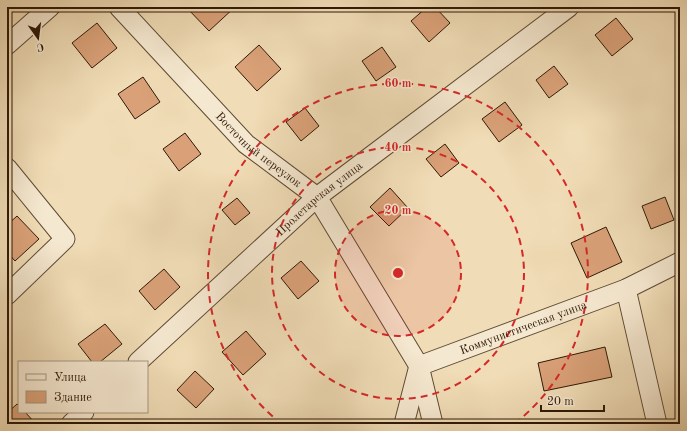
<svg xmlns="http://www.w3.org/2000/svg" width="687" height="431" viewBox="0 0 687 431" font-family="'Old Standard TT',serif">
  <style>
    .building { fill: #daa178; stroke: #2f1907 }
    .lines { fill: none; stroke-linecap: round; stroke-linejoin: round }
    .street-casing { stroke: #5f4a33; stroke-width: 21 }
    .street { stroke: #f5e8d0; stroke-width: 19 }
    .ring { fill: none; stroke: #d62828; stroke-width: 2; stroke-dasharray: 7 5 }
    .labels { text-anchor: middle; stroke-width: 3; stroke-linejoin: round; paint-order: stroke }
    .street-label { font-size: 12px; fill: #2f1907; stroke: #f5e8d0 }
    .centre { fill: #d62828; stroke: #f5e8d0; stroke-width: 2 }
    .ring-label { font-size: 12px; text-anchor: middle; font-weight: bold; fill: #d62828; stroke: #f5e8d0; stroke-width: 3; stroke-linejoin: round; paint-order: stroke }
  </style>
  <rect width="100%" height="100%" fill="#f0dcb6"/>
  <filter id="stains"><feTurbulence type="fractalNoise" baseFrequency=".005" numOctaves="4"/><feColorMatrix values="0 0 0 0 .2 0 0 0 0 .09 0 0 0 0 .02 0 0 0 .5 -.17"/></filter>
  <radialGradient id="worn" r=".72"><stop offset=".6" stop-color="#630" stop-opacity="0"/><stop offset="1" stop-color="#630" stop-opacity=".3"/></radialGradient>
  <g class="building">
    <polygon points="186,7 235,7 209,31"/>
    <polygon points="427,7 435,7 450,23 429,42 411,21"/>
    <polygon points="616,18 633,39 612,56 595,35"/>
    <polygon points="97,23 117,48 92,68 72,43"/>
    <polygon points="259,45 281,69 257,91 235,67"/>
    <polygon points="382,47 396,67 376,81 362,61"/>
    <polygon points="554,66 568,84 549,98 536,80"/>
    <polygon points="143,77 160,102 135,119 118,94"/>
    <polygon points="505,102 522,125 499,142 482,119"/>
    <polygon points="305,108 319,126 301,141 286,122"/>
    <polygon points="185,133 201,154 179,171 163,149"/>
    <polygon points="445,144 459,163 441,177 426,159"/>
    <polygon points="390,188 408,208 389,226 370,207"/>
    <polygon points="665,197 674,220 651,229 642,206"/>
    <polygon points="237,198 250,213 235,225 222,210"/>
    <polygon points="17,216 39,239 15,261 7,252 7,225"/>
    <polygon points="606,227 622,262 587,278 571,243"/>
    <polygon points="301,261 319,281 298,299 281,278"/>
    <polygon points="164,269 180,287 155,310 139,291"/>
    <polygon points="105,324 122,344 100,362 92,362 78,344"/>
    <polygon points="246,331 266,354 243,375 222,352"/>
    <polygon points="605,347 612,377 544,391 538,363"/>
    <polygon points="195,371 214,389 196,408 177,390"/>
    <polygon points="17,404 19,406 19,412 25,412 36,424 7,424 7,413"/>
  </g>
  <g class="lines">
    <g class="street-casing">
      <g id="street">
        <path id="s1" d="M119,7L246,144L317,197L419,366L433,424"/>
        <polyline points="7,45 50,7"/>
        <polyline points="7,168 65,239 7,295"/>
        <polyline points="626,289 657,424"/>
        <path id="s2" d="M138,362L317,197L569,7"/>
        <polyline points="71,424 84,412"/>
        <path id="s3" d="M404,424L419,366L626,289L680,262"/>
      </g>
    </g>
    <use href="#street" class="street"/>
  </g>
  <circle cx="398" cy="273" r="63" fill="#d62828" fill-opacity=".12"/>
  <g class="ring">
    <circle cx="398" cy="273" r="63"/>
    <circle cx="398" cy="273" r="126"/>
    <path d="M282 424A190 190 0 1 1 514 424"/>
  </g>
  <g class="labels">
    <g class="street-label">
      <text dy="4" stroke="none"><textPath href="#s1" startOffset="200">Восточный переулок</textPath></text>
      <text dy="4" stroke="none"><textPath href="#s2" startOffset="244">Пролетарская улица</textPath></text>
      <text dy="4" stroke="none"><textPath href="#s3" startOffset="171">Коммунистическая улица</textPath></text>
    </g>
  </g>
  <circle cx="398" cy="273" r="6" class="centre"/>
  <g class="ring-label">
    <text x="398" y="87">60 m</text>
    <text x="398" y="151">40 m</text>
    <text x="398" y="214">20 m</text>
  </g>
  <rect width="687" height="431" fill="none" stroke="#f0dcb6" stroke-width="24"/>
  <rect x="8" y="8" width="671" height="415" fill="none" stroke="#2f1907" stroke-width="2"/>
  <rect x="12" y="12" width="663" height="407" fill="none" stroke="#2f1907"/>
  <rect x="18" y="361" width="130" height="52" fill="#f5e8d0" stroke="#a69580"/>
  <rect x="26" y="374" width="20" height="6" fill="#f5e8d0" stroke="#a69580"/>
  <text x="54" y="381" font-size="12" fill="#2f1907">Улица</text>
  <rect x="26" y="391" width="20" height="12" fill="#daa178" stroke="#a69580"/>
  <text x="54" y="401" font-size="12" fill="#2f1907">Здание</text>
  <g transform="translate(38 38) rotate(166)" stroke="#f5e8d0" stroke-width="3" paint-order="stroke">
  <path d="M0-3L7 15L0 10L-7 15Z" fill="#2f1907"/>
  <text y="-6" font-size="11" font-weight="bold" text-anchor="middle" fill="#2f1907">С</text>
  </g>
  <path d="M541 405v6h63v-6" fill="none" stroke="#2f1907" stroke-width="2"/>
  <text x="547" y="405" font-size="12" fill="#2f1907" stroke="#f5e8d0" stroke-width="3" paint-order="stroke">20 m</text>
  <rect width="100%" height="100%" filter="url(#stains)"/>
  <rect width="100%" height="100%" fill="url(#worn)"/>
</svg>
